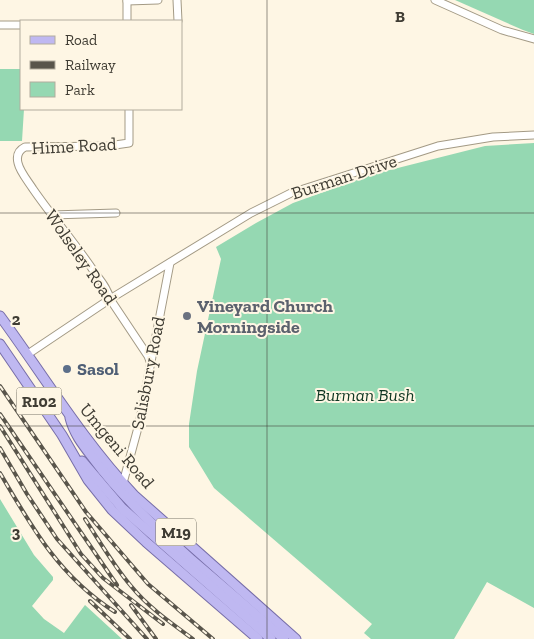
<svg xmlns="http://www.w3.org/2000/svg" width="534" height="639" viewBox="0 0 534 639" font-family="'Zilla Slab',serif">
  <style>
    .green { fill: #95d8b2 }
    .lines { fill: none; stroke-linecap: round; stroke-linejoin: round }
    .minor-casing { stroke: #a39a85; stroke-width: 9 }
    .major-casing { stroke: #776ea8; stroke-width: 11 }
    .minor { stroke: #fff; stroke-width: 7 }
    .major { stroke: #bfb8f1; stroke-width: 9 }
    .rail-casing { stroke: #59554b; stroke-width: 4 }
    .rail { stroke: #fef6e4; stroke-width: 2; stroke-dasharray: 5.5; stroke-linecap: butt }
    .grid { fill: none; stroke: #3f3c33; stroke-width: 1; stroke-opacity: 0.55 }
    .worship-dot { fill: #6b7280; stroke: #fef6e4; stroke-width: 2 }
    .service-dot { fill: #5c6f8a; stroke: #fef6e4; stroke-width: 2 }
    .labels { text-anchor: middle; stroke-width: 4; stroke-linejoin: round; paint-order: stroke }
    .shield { fill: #fef6e4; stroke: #787468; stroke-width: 1 }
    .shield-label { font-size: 16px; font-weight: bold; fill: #3f3c33 }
    .street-label { font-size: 18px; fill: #3f3c33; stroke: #fef6e4 }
    .worship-label { font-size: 18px; font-weight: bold; fill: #5b616d; stroke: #fef6e4; text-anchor: start }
    .service-label { font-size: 18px; font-weight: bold; fill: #4e5e75; stroke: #fef6e4; text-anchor: start }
    .park-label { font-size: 18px; font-style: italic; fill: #0e3622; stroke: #fef6e4 }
    .grid-label { font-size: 16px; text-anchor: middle; font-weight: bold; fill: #3f3c33; stroke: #fef6e4; stroke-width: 4; stroke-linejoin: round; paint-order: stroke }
  </style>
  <rect width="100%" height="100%" fill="#fef6e4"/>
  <g class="green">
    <polygon points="455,0 534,0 534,34 523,30"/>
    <polygon points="0,69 21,69 21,109 24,109 22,141 0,141"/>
    <polygon points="534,143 534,608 487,582 454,639 371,639 364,633 372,624 214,488 189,447 189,424 197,371 221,259 216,247 256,223 293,203 374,174 485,146"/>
    <polygon points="0,499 34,555 53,577 53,580 32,606 44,619 64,633 85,605 122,639 0,639"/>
  </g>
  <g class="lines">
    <g class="minor-casing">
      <g id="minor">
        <polyline points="127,0 127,21"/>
        <polyline points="177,0 178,21"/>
        <polyline points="435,0 502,30 534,39"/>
        <polyline points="127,1 158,0"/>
        <polyline points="0,25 21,25"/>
        <path d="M129,109V143L108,146L25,147C19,150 16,155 18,163C20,172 28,181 33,189C53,218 76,244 95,273C101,281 108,289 110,299L148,356L151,364"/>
        <polyline points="52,215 116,213"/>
        <polyline points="28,354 110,299 251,213 291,193 438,146 493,137 534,135"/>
        <polyline points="123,483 139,424 170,263"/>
      </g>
    </g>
    <g class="major-casing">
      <g id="major">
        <path d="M0,316C44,376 83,441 134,495L296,639"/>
        <polyline points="0,344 62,435 88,480 112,510 146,542 258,639"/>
        <path d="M70,418C74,434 83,445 93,458C121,496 156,528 191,559C222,586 253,612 284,639"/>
        <polyline points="82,461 122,508 271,639"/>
      </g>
    </g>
    <use href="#minor" class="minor"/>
    <use href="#major" class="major"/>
    <g class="rail-casing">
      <g id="rail">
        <polyline points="0,386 86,512 148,584 213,639"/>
        <polyline points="0,414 117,585"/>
        <polyline points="0,426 81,554 103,578 163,624"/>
        <polyline points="0,448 27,494 57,539 147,639"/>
        <path d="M0,473C32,528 60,577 115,612"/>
        <path d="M85,519C100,542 114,566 131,586C148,607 171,623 193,639"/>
        <polyline points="90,601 130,639"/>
        <polyline points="131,605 156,639"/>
      </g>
    </g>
    <use href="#rail" class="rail"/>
  </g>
  <path class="grid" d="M267,0V639M0,213H534M0,426H534"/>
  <circle class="worship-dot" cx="187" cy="316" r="5"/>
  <circle class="service-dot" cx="67" cy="369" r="5"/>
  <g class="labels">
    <g class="shield">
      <rect x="16.5" y="387.5" width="45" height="27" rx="4"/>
      <rect x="156" y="518.5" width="40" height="27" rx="4"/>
    </g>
    <g class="shield-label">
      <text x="39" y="407">R102</text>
      <text x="176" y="538">M19</text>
    </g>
    <g class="street-label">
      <text transform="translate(74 146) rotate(-3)" y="6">Hime Road</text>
      <text transform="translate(344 177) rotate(-18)" y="6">Burman Drive</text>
      <text transform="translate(81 257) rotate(55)" y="6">Wolseley Road</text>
      <text transform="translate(148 373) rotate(-79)" y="6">Salisbury Road</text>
      <text transform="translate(117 446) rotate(50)" y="6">Umgeni Road</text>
    </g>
    <g class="worship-label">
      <text x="197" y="312">Vineyard Church<tspan x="197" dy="21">Morningside</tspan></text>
    </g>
    <g class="service-label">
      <text x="77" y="375">Sasol</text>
    </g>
    <g class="park-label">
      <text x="365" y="401">Burman Bush</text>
    </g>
  </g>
  <g class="grid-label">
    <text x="400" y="22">B</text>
    <text x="16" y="325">2</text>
    <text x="16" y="538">3</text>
  </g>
  <rect x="20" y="20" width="162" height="90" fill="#fef6e4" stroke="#b2ac9d"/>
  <rect x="30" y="36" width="25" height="8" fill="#bfb8f1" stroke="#b2ac9d"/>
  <text x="65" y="45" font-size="15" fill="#3f3c33">Road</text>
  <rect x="30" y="61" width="25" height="8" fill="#59554b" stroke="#b2ac9d"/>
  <text x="65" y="70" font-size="15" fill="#3f3c33">Railway</text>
  <rect x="30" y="82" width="25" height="15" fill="#95d8b2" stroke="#b2ac9d"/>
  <text x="65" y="95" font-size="15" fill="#3f3c33">Park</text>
</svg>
